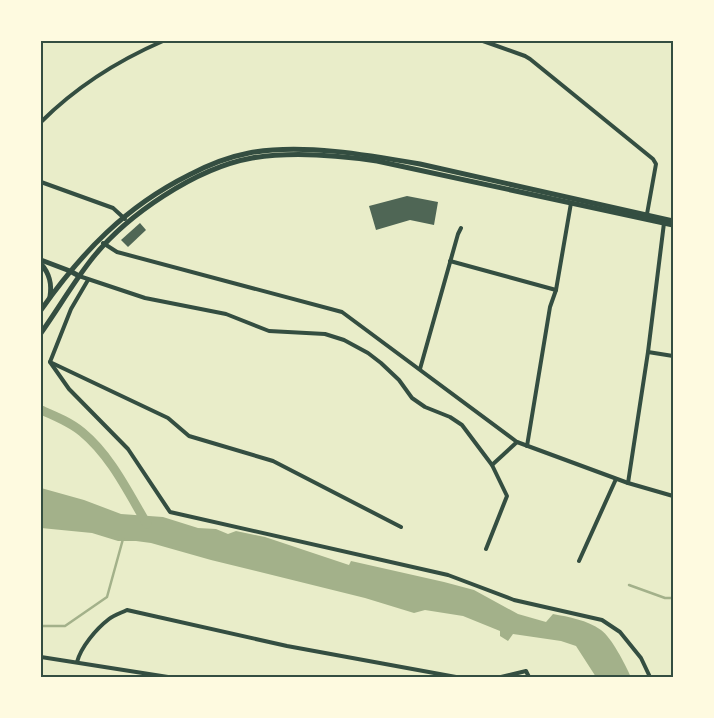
<svg xmlns="http://www.w3.org/2000/svg" width="714" height="718" viewBox="0 0 714 718" font-family="Merriweather,serif">
  <style>
    .water { fill: #a3b18a }
    .lines { fill: none; stroke-linecap: round; stroke-linejoin: round }
    .stream { stroke: #a3b18a; stroke-width: 2.5 }
    .canal { stroke: #a3b18a; stroke-width: 9 }
    .building { fill: #4f6655 }
    .minor { stroke: #344e41; stroke-width: 4 }
    .secondary { stroke: #344e41; stroke-width: 5 }
    .neatline { fill: none; stroke: #344e41; stroke-width: 2 }
  </style>
  <rect width="100%" height="100%" fill="#e9edc9"/>
  <path class="water" d="M41,488L84,500L121,514L163,517L198,528L216,529L228,534L236,531L265,537L349,565L351,561L444,582L474,590L518,614L546,622L553,614C569,617 587,620 601,630C612,638 625,664 631,677H596L576,646L561,641L513,634L508,641L500,636V631L463,616L425,610L414,613L365,598L211,560L151,543L136,541H118L92,533L41,528Z"/>
  <g class="lines">
    <g class="stream">
      <polyline points="629,585 665,598 673,598"/>
      <polyline points="41,626 65,626 107,597 123,539"/>
    </g>
    <path class="canal" d="M41,410C55,416 70,422 82,432C111,456 128,492 147,524"/>
  </g>
  <g class="building">
    <polygon points="407,196 438,202 434,225 410,220 376,230 369,206"/>
    <polygon points="140,223 146,230 128,247 121,240"/>
  </g>
  <g class="lines">
    <g class="minor">
      <polyline points="483,41 525,56 530,59 653,159 656,164 647,214"/>
      <path d="M41,122C76,87 117,61 163,41"/>
      <polyline points="41,182 113,208 125,219"/>
      <polyline points="103,243 117,252 342,312 517,442 628,483 673,496"/>
      <polyline points="450,261 556,290"/>
      <polyline points="79,276 145,298 226,314 269,331 325,334 344,340 368,353 381,363 399,380 412,398 425,407 450,417 462,425 492,465 507,496 486,549"/>
      <polyline points="648,352 673,356"/>
      <polyline points="50,362 69,389 128,449 170,512 448,575 514,600 602,620 620,632 641,658 650,677"/>
      <polyline points="50,362 71,309 88,280"/>
      <polyline points="52,363 168,418 189,436 273,461 401,527"/>
      <polyline points="420,369 458,234 461,228"/>
      <polyline points="527,446 550,307 556,290 571,203"/>
      <polyline points="492,465 517,442"/>
      <polyline points="628,483 648,352 664,223"/>
      <polyline points="579,561 616,479"/>
      <polyline points="41,657 168,677"/>
      <path d="M77,662C81,647 96,629 109,619C114,615 121,613 127,610L287,646L456,677"/>
      <polyline points="501,677 526,671 529,677"/>
    </g>
    <g class="secondary">
      <polyline points="41,260 70,271 79,276"/>
      <path d="M41,264C50,274 52,284 50,297"/>
      <path d="M41,310C82,252 125,207 189,175C208,165 228,157 249,153C301,143 369,155 420,164L673,221"/>
      <path d="M41,333C58,309 73,283 91,260C126,215 196,168 252,158C293,151 337,155 377,161L673,225"/>
    </g>
  </g>
  <rect width="714" height="718" fill="none" stroke="#fefae0" stroke-width="85"/>
  <rect x="42" y="42" width="630" height="634" class="neatline"/>
</svg>
